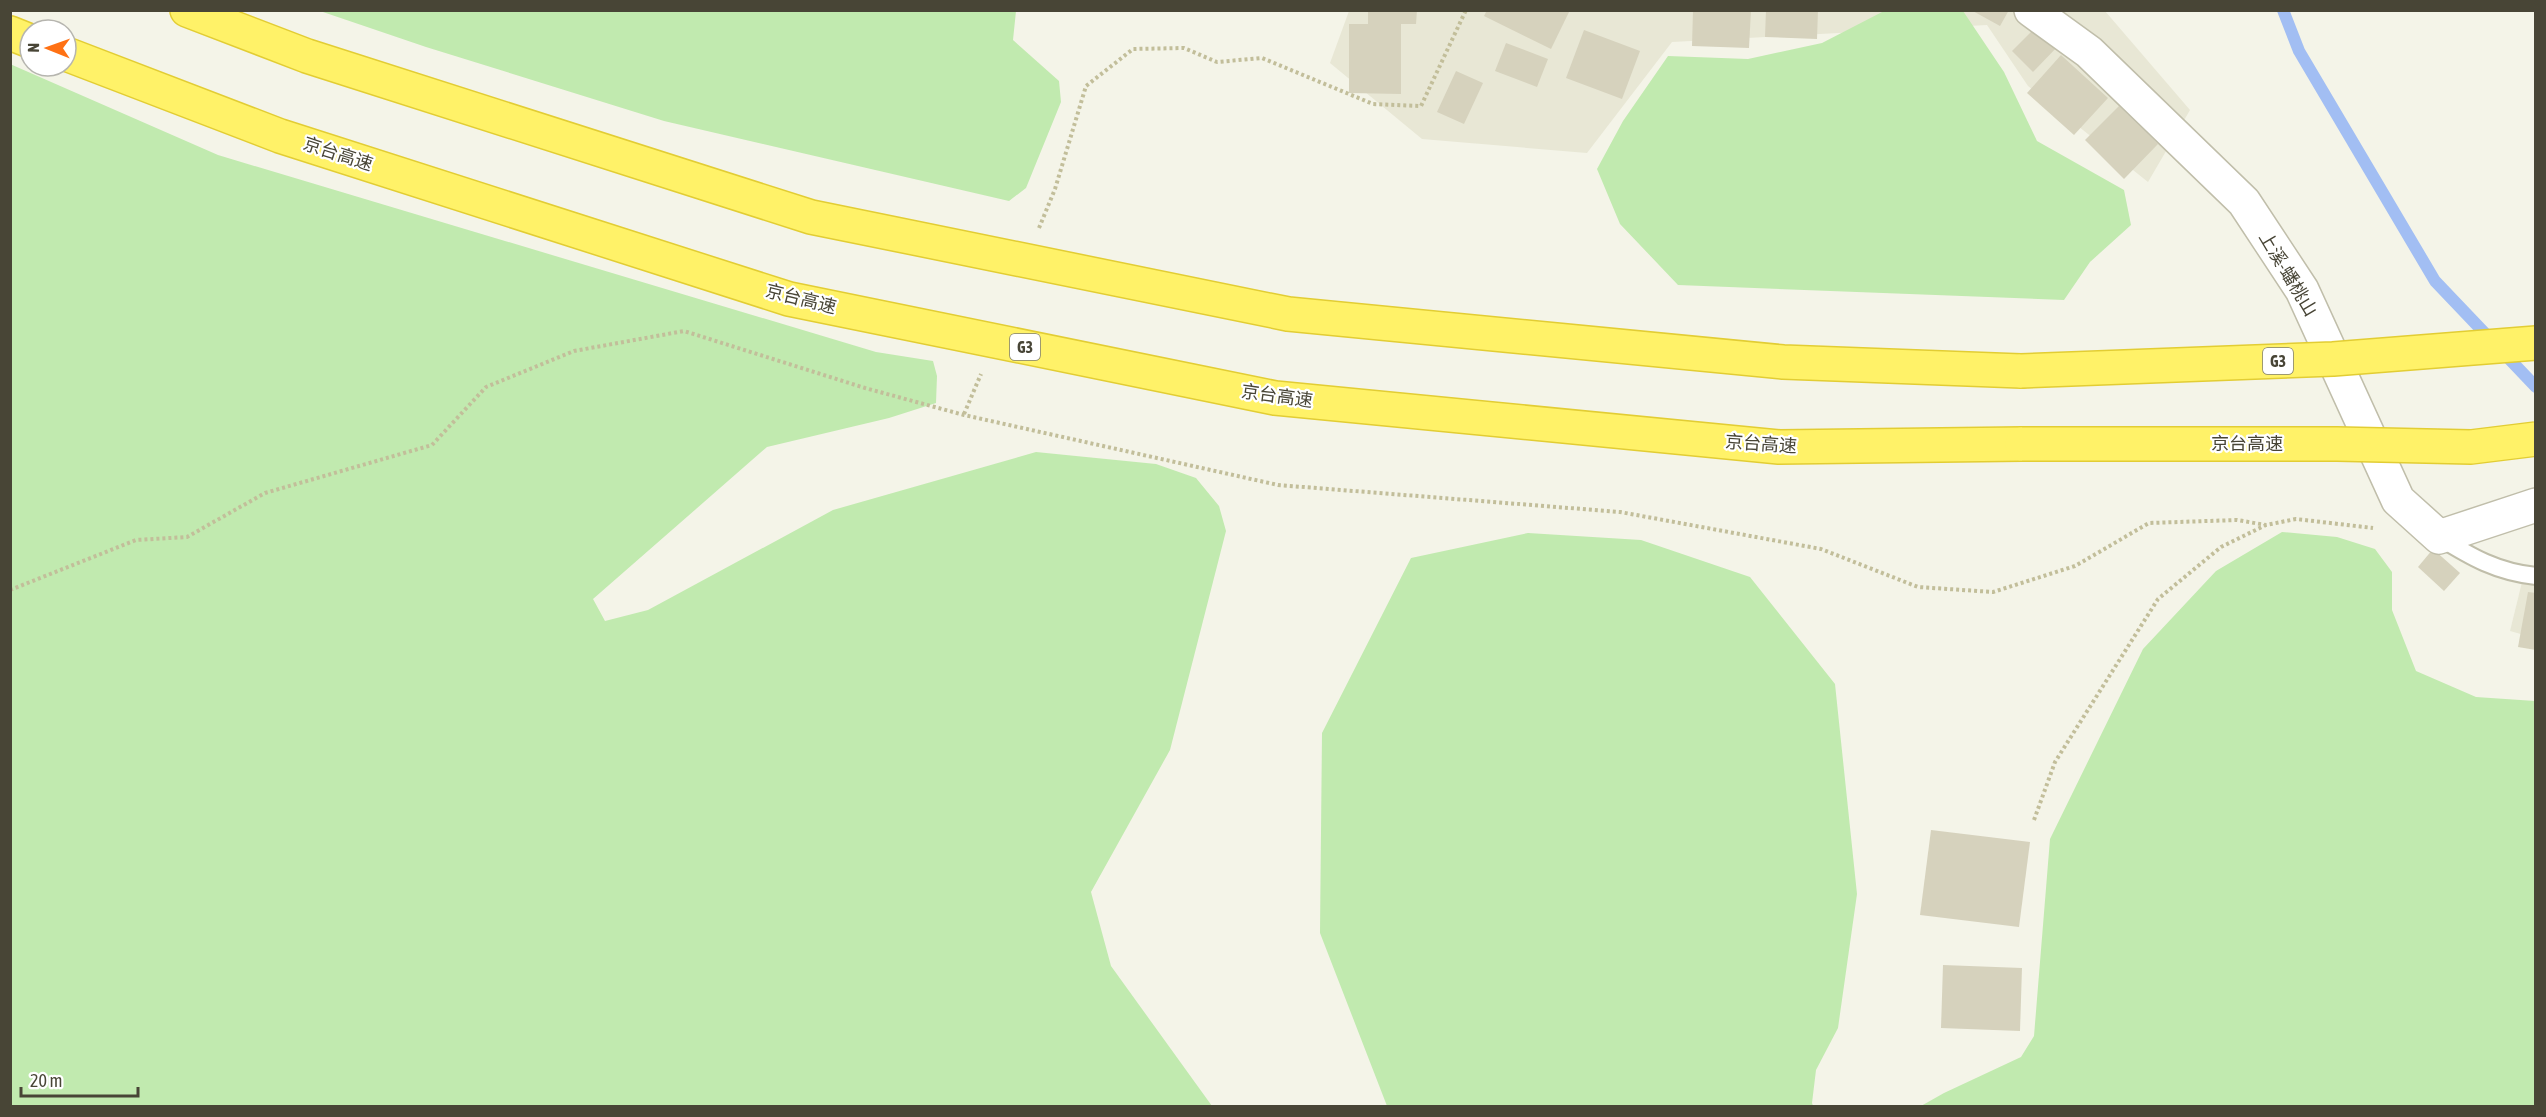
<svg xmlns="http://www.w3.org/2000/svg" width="2546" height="1117" viewBox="0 0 2546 1117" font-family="'Asap Condensed','Noto Sans SC',sans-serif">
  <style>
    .residential { fill: #e8e7d5 }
    .green { fill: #c1eaaf }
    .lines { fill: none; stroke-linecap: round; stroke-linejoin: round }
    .stream { stroke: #a2bef3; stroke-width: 12 }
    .building { fill: #d6d2bd }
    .lane-casing { stroke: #c0beaa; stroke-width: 20 }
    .street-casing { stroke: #c0beaa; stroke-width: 36 }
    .highway-casing { stroke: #e2cd34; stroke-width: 36 }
    .path { stroke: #c2be9a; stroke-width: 4; stroke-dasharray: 3 3; stroke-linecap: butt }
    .lane { stroke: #fff; stroke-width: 16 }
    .street { stroke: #fff; stroke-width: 33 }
    .highway { stroke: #fff268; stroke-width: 33 }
    .highway-bridge-casing { stroke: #e2cd34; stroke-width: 36; stroke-linecap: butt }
    .highway-bridge { stroke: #fff268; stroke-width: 33 }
    .labels { text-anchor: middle; stroke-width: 4.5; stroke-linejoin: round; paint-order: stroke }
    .shield { fill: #fff; stroke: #7f7d72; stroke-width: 1.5 }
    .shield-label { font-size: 16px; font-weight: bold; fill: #484536 }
    .street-label { font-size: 18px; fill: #484536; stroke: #fff }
  </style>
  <rect width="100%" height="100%" fill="#f4f4e8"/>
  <g class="residential">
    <polygon points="1349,11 2105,11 2190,110 2148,182 2028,86 1987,25 1672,42 1587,153 1422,139 1330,63"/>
    <polygon points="2524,574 2535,576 2535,638 2510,631"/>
  </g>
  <g class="green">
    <polygon points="320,11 1016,11 1013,40 1059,81 1061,102 1026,188 1009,201 664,121 426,47"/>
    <polygon points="1884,11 1963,11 2004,72 2037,141 2124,190 2131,225 2090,262 2064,300 1678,285 1620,224 1597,169 1623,121 1668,56 1748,59 1822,43"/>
    <polygon points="10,64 218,155 876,352 933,361 937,376 936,403 889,418 767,447 593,599 605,621 648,610 833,510 1036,452 1156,464 1196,478 1219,506 1226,531 1170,750 1091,892 1111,966 1212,1106 11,1106"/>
    <polygon points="2282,532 2337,537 2375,549 2392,572 2392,610 2416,671 2476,697 2535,701 2535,1106 1921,1106 1944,1093 2021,1057 2034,1036 2050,839 2143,649 2216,571"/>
    <polygon points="1528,533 1641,540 1750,577 1835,684 1857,894 1838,1028 1816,1070 1812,1103 1813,1106 1387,1106 1320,933 1322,733 1411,558"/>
  </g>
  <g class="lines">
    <polyline class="stream" points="2283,10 2299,51 2435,281 2536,387"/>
  </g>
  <g class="building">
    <polygon points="1368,10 1417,10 1416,24 1401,24 1401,94 1349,93 1349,24 1368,24"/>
    <polygon points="1487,10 1570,10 1551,49 1484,16"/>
    <polygon points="1693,10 1751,10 1749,48 1692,46"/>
    <polygon points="1766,10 1818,10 1817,39 1765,37"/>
    <polygon points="1971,10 2009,10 2000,26"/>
    <polygon points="2041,22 2061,43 2033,72 2012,51"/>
    <polygon points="1584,30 1640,51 1622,99 1566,78"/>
    <polygon points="1506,43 1548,59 1537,87 1495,71"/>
    <polygon points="2061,55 2108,98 2074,135 2027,93"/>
    <polygon points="1456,71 1483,83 1464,124 1437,112"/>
    <polygon points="2119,106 2158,144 2124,179 2085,140"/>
    <polygon points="2433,549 2460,573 2444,591 2418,567"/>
    <polygon points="2528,592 2536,593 2536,650 2518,647"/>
    <polygon points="1931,830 2030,842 2019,927 1920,915"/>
    <polygon points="1943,965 2022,968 2020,1031 1941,1028"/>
  </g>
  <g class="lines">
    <g class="lane-casing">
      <path id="lane" d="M2439,537C2471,557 2497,572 2536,576"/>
    </g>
    <g class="street-casing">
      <polyline id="street" points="2031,10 2089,52 2244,202 2302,290 2398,500 2439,537 2536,505"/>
    </g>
    <g class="highway-casing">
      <g id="highway">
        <polyline points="187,10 307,56 811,217 1288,314 1783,362 2021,371"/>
        <polyline points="10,33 30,41"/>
        <polyline points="66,54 280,136 789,299 1275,398 1779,447 2022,444"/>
      </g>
    </g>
    <g class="path">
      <polyline points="1039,228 1055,189 1086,86 1133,49 1184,48 1217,62 1262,58 1373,104 1421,106 1466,10"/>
      <polyline points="964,414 981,374"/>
      <polyline points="10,590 136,540 187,537 265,493 432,445 486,387 574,351 684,331 865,388 964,415 1278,485 1620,512 1821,549 1918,587 1993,592 2075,566 2149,523 2237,520 2266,525"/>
      <polyline points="2034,820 2055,762 2158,599 2221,547 2266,525 2296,519 2373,528"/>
    </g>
    <use href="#lane" class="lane"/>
    <use href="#street" class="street"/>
    <use href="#highway" class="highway"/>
    <g class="highway-bridge-casing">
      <g id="highway-bridge">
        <polyline points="2021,371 2333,359 2536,343"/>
        <polyline points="2022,444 2337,444 2471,447 2536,439"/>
      </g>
    </g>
    <use href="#highway-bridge" class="highway-bridge"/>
  </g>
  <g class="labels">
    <g class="shield">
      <rect x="1010" y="334" width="30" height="26" rx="4.5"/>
      <rect x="2263" y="348" width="30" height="26" rx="4.5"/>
    </g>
    <g class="shield-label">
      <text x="1025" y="353">G3</text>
      <text x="2278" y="367">G3</text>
    </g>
    <g class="street-label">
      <text transform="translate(338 154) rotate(18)" y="6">京台高速</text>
      <text transform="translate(2288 274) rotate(59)" y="6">上溪-蟠桃山</text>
      <text transform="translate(801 299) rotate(14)" y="6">京台高速</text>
      <text transform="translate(1277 396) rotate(8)" y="6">京台高速</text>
      <text transform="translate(1761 444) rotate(4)" y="6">京台高速</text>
      <text x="2247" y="450">京台高速</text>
    </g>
  </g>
  <rect width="2546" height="1117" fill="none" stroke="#484536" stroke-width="24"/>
  <g transform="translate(48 48) rotate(271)"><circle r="28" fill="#ffffff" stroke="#b6b5af" stroke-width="1.5"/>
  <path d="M0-4.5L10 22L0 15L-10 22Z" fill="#ff7114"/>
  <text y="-9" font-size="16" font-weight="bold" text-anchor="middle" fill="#484536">N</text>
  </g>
  <path d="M21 1087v9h117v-9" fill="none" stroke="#484536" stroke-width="3"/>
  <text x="30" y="1087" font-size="18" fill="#484536" stroke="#ffffff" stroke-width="4.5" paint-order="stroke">20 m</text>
</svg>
